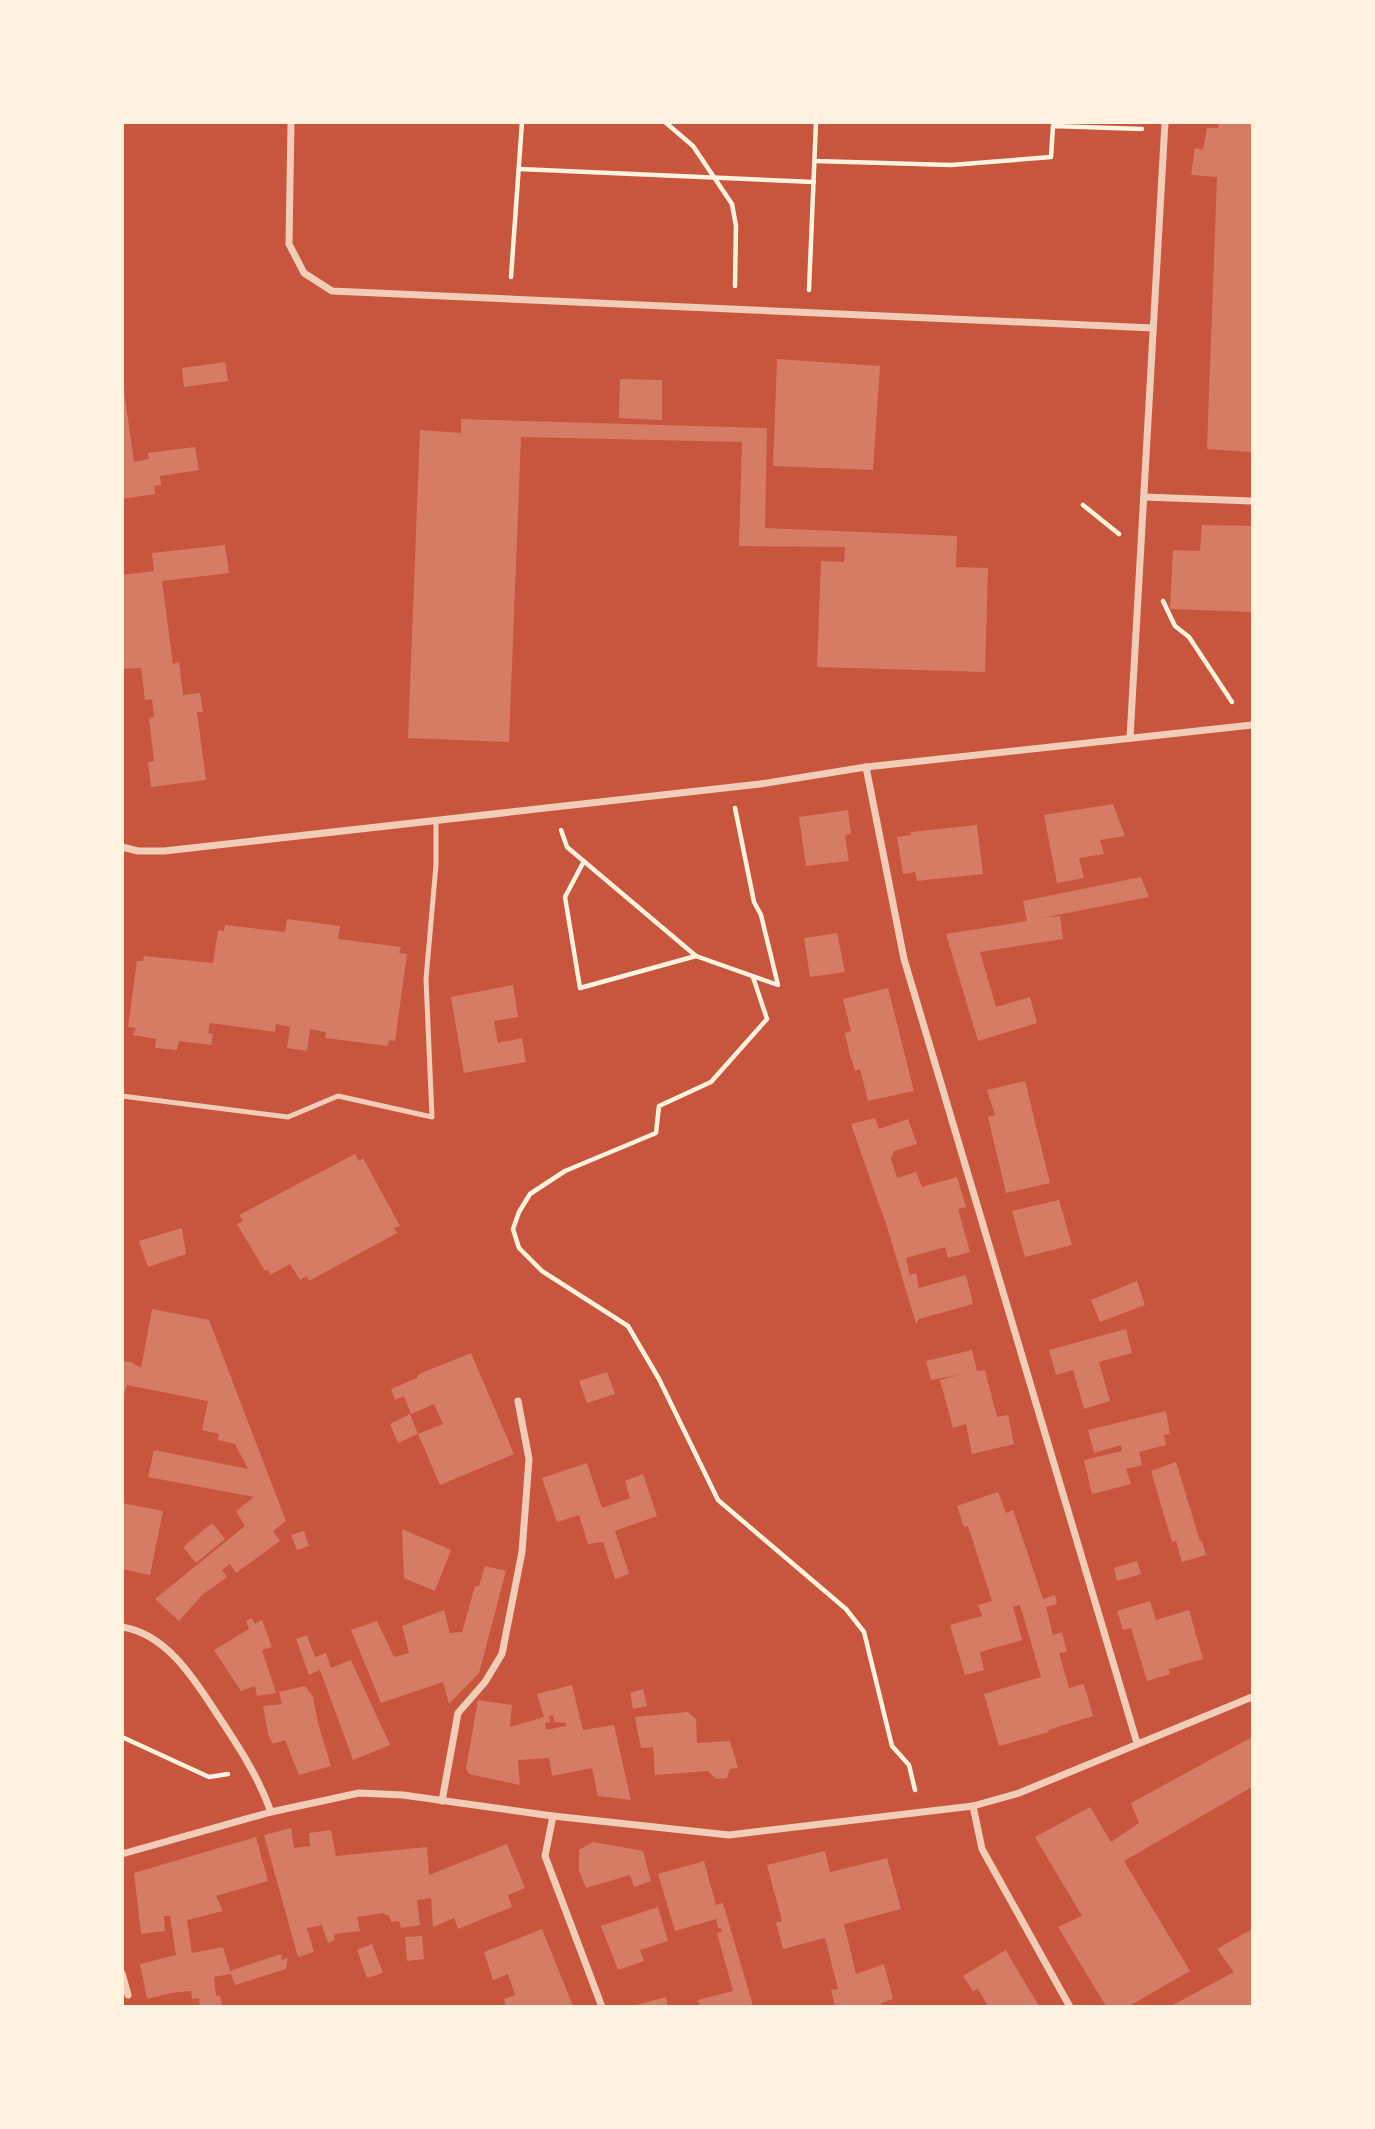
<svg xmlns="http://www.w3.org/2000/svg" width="1375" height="2129" viewBox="0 0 1375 2129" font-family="Overpass,sans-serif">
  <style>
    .building { fill: #d67c66; fill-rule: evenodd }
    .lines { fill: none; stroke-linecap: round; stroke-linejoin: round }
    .path { stroke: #fff3e0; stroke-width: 4.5 }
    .service { stroke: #f1ccb7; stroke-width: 5 }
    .minor { stroke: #f1ccb7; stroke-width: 7 }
  </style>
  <rect width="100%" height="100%" fill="#c8553d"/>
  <g class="building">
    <polygon points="1219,122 1252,122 1252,452 1207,449 1217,177 1191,175 1195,148 1203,150 1207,128 1218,128"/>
    <polygon points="777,359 880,366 873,470 773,466"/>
    <polygon points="225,362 228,381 184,387 182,368"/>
    <polygon points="620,379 662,380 662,420 619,418"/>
    <polygon points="122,391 124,391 134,462 149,459 148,453 195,447 199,470 160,476 161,485 154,486 155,494 122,499"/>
    <polygon points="461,419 767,428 765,528 957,536 956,567 988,568 985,672 817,667 821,561 844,562 845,547 739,546 742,442 521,437 509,742 408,738 420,430 461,433"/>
    <polygon points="1202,525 1252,526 1252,612 1170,609 1173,550 1200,551"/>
    <polygon points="225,545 229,573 162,581 173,664 179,662 183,695 200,693 203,712 197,712 206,780 151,787 148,762 154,761 149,718 154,717 152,699 145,700 141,668 122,669 122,575 154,571 152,553"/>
    <polygon points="1113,804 1125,836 1100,840 1104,854 1079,858 1084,878 1057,883 1044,815"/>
    <polygon points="848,810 851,834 845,835 849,861 806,866 799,817"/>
    <polygon points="977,825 983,874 917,881 915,872 903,874 897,837 911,835 911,832"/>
    <polygon points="1141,877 1149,897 1042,918 1060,916 1063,939 980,952 996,1007 1030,997 1037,1023 978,1041 946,934 1027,921 1023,901"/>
    <polygon points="287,919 340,926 338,939 401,947 399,953 407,954 395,1041 389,1040 388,1046 325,1038 326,1032 310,1029 307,1051 287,1048 290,1027 276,1024 275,1032 210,1023 208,1033 213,1034 211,1045 179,1041 177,1050 155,1048 156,1039 133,1035 136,1028 128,1027 137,961 143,961 144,956 213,963 218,930 224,931 225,925 285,932"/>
    <polygon points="837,933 845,972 810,977 804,938"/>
    <polygon points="513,985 518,1017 494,1021 498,1043 522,1038 526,1062 464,1073 451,997"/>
    <polygon points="888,988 914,1091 868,1101 860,1069 855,1071 849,1052 845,1033 851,1031 843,999"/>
    <polygon points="1025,1081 1050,1183 1006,1193 988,1117 995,1115 987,1090"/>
    <polygon points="875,1118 879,1129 908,1119 917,1144 894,1151 891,1159 897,1178 916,1172 922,1187 957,1177 966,1207 958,1209 970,1252 948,1258 945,1247 906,1258 910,1275 916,1273 919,1288 966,1275 973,1304 919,1319 916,1324 888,1230 851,1124"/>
    <polygon points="355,1154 359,1161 363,1158 400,1226 394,1228 397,1233 309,1281 307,1276 300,1280 290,1264 270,1275 268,1269 265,1271 237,1224 243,1221 239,1215"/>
    <polygon points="1059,1200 1072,1245 1025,1257 1012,1211"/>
    <polygon points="182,1228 186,1254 148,1267 139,1241"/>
    <polygon points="1137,1281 1145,1305 1100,1322 1091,1300"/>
    <polygon points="152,1309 209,1320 286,1521 273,1531 280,1541 236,1573 230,1564 222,1570 227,1577 202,1595 179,1621 155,1599 245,1526 236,1511 254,1497 148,1477 154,1450 248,1469 235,1444 218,1440 219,1434 202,1430 208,1401 127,1385 122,1400 122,1361 131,1362 141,1368"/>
    <polygon points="1126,1329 1132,1353 1099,1362 1110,1401 1084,1409 1073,1370 1056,1375 1049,1350"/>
    <polygon points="972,1350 977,1371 985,1370 997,1417 1008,1415 1014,1444 972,1454 966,1424 953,1428 940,1380 959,1375 931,1380 926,1361"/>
    <polygon points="471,1353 514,1454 440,1485 418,1434 398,1443 390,1424 410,1414 418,1434 443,1424 434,1404 411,1414 404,1396 395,1400 391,1389 417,1378 419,1374"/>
    <polygon points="607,1372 615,1394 587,1403 579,1381"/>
    <polygon points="1166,1411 1170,1434 1164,1435 1166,1445 1139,1452 1142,1465 1126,1469 1131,1484 1092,1494 1084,1460 1122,1451 1121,1445 1094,1453 1088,1430"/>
    <polygon points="1176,1462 1200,1541 1202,1541 1206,1555 1182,1562 1176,1541 1172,1542 1151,1471"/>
    <polygon points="587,1463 602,1508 630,1498 625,1481 643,1474 657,1516 615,1531 629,1574 615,1579 603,1542 588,1544 579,1515 557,1522 542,1478"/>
    <polygon points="998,1492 1006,1513 1013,1510 1043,1599 1055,1595 1057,1604 1046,1607 1053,1635 1062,1632 1067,1652 1059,1653 1069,1688 1084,1684 1093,1716 1048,1730 1049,1732 999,1746 984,1694 1041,1677 1020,1605 1013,1607 1022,1640 980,1652 984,1670 965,1675 950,1625 982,1616 978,1605 992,1601 968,1526 964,1527 957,1506"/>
    <polygon points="122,1503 163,1511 150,1575 122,1569"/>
    <polygon points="212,1523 225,1539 196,1563 183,1547"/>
    <polygon points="402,1529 451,1550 435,1591 404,1578"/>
    <polygon points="304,1531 309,1546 297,1550 291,1535"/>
    <polygon points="1137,1561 1141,1574 1117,1581 1114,1568"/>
    <polygon points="485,1566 506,1571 479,1673 449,1704 443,1682 381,1703 351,1630 377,1621 394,1657 409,1653 402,1626 444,1610 450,1633 462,1632 475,1586 479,1586"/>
    <polygon points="1150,1601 1156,1620 1189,1610 1203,1659 1169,1669 1170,1674 1147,1681 1131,1628 1123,1630 1117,1611"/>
    <polygon points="252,1618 255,1624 262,1620 272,1647 262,1650 276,1693 257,1696 255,1686 241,1691 214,1650 249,1629 246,1621"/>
    <polygon points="307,1635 315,1657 326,1653 331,1668 351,1660 390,1745 353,1760 320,1670 309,1675 305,1664 296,1639"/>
    <path d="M572,1685L583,1730L614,1725L631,1800L598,1796L592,1768L552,1776L549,1758L518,1760L520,1785L469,1774L466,1769L478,1700L512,1705L510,1727L544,1717L537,1694ZM553,1715L554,1722L566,1723V1726L546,1730L545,1723L550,1722L549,1716Z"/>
    <polygon points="305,1686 313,1697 318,1723 331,1766 299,1775 285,1740 273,1744 268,1734 263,1706 282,1704 279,1692"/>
    <polygon points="643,1689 647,1706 633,1709 630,1693"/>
    <polygon points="688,1712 696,1719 697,1743 730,1741 738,1768 730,1769 727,1778 716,1779 708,1771 655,1775 653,1747 641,1748 635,1717"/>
    <polygon points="1252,1737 1252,1787 1124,1861 1190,1971 1129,2006 1106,2006 1058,1927 1082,1916 1035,1837 1090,1807 1111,1842 1139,1823 1131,1803"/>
    <polygon points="291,1828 294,1848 310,1846 309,1833 331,1830 336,1856 427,1847 429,1875 507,1844 525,1888 508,1895 512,1907 458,1929 454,1918 433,1927 431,1898 417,1900 420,1925 401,1928 399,1921 391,1922 389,1915 385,1915 384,1913 357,1917 360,1931 334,1934 335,1940 328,1943 322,1925 307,1928 314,1952 298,1957 264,1835"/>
    <polygon points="256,1837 268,1881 216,1896 223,1911 187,1920 192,1953 223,1947 230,1971 281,1954 282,1960 288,1958 286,1969 235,1985 231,1974 214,1977 216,1996 220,1995 222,2006 200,2006 199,1998 192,1999 191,1991 171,1993 147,1999 140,1964 176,1955 170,1916 164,1916 165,1931 141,1934 134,1873"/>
    <polygon points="593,1842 643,1851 651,1881 634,1887 630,1875 586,1888 579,1871 579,1850"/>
    <polygon points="825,1851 830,1872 887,1858 901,1909 844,1924 856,1974 884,1964 893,1999 881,2003 882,2006 835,2006 831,1990 838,1989 825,1938 783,1949 776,1923 782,1921 767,1865"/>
    <polygon points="704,1861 716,1905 723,1903 753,2006 700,2006 698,2000 733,1991 717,1933 722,1932 721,1928 718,1928 716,1919 675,1931 658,1874"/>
    <polygon points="658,1907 668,1941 640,1950 644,1961 618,1970 601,1926"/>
    <polygon points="542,1929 573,2006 506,2006 504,1999 515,1995 508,1974 493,1980 484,1952"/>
    <polygon points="1252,1929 1252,2006 1171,2006 1234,1972 1217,1949"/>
    <polygon points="422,1936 424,1959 407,1961 405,1937"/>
    <polygon points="372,1944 383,1973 367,1978 357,1950"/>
    <polygon points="1006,1950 1009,1956 1039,2006 988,2006 978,1989 973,1991 963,1976"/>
    <polygon points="666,1997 668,2006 633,2006"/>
  </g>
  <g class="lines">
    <g class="path">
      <polyline points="665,122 693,146 732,204 736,226 735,286"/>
      <polyline points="815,161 951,165 1051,157 1053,126 1142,129"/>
      <polyline points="519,169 814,182"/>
      <polyline points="511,277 522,122"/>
      <polyline points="809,290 816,122"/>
      <polyline points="1083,505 1119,534"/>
      <polyline points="1163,601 1175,626 1189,637 1232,702"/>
      <polyline points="561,830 567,847 696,956 778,985 761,915 754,902 735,808"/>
      <polyline points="584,861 565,897 580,988 696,956"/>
      <polyline points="753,977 767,1019 711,1082 659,1106 656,1133 565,1171 530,1194 519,1212 513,1229 519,1248 542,1271 628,1326 659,1379 718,1500 846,1609 864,1632 892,1746 909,1765 915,1790"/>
      <polyline points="122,1737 209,1777 228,1774"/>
    </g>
    <polyline class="service" points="122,1096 288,1117 338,1096 432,1117 426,979 436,865 436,820"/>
    <g class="minor">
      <polyline points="291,122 289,244 304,273 332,291 1153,328"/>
      <polyline points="1144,497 1252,501"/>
      <polyline points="1130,738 1165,122"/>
      <polyline points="866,767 904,959 1137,1743"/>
      <polyline points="122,847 138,851 164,851 760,784 866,767 1252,725"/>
      <path d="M122,1627C168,1634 196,1682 219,1717C240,1749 258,1776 271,1812"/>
      <polyline points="442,1801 458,1713 485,1682 502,1654 522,1552 529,1459 518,1401"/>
      <polyline points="973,1806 982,1849 1070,2007"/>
      <polyline points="553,1816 545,1856 602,2007"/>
      <polyline points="122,1854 271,1812 359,1793 403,1795 553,1816 729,1835 973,1806 1019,1793 1252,1697"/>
      <polyline points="122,1973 128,1995"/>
    </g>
  </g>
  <rect width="1375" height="2129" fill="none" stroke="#fff3e0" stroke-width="248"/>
</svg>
